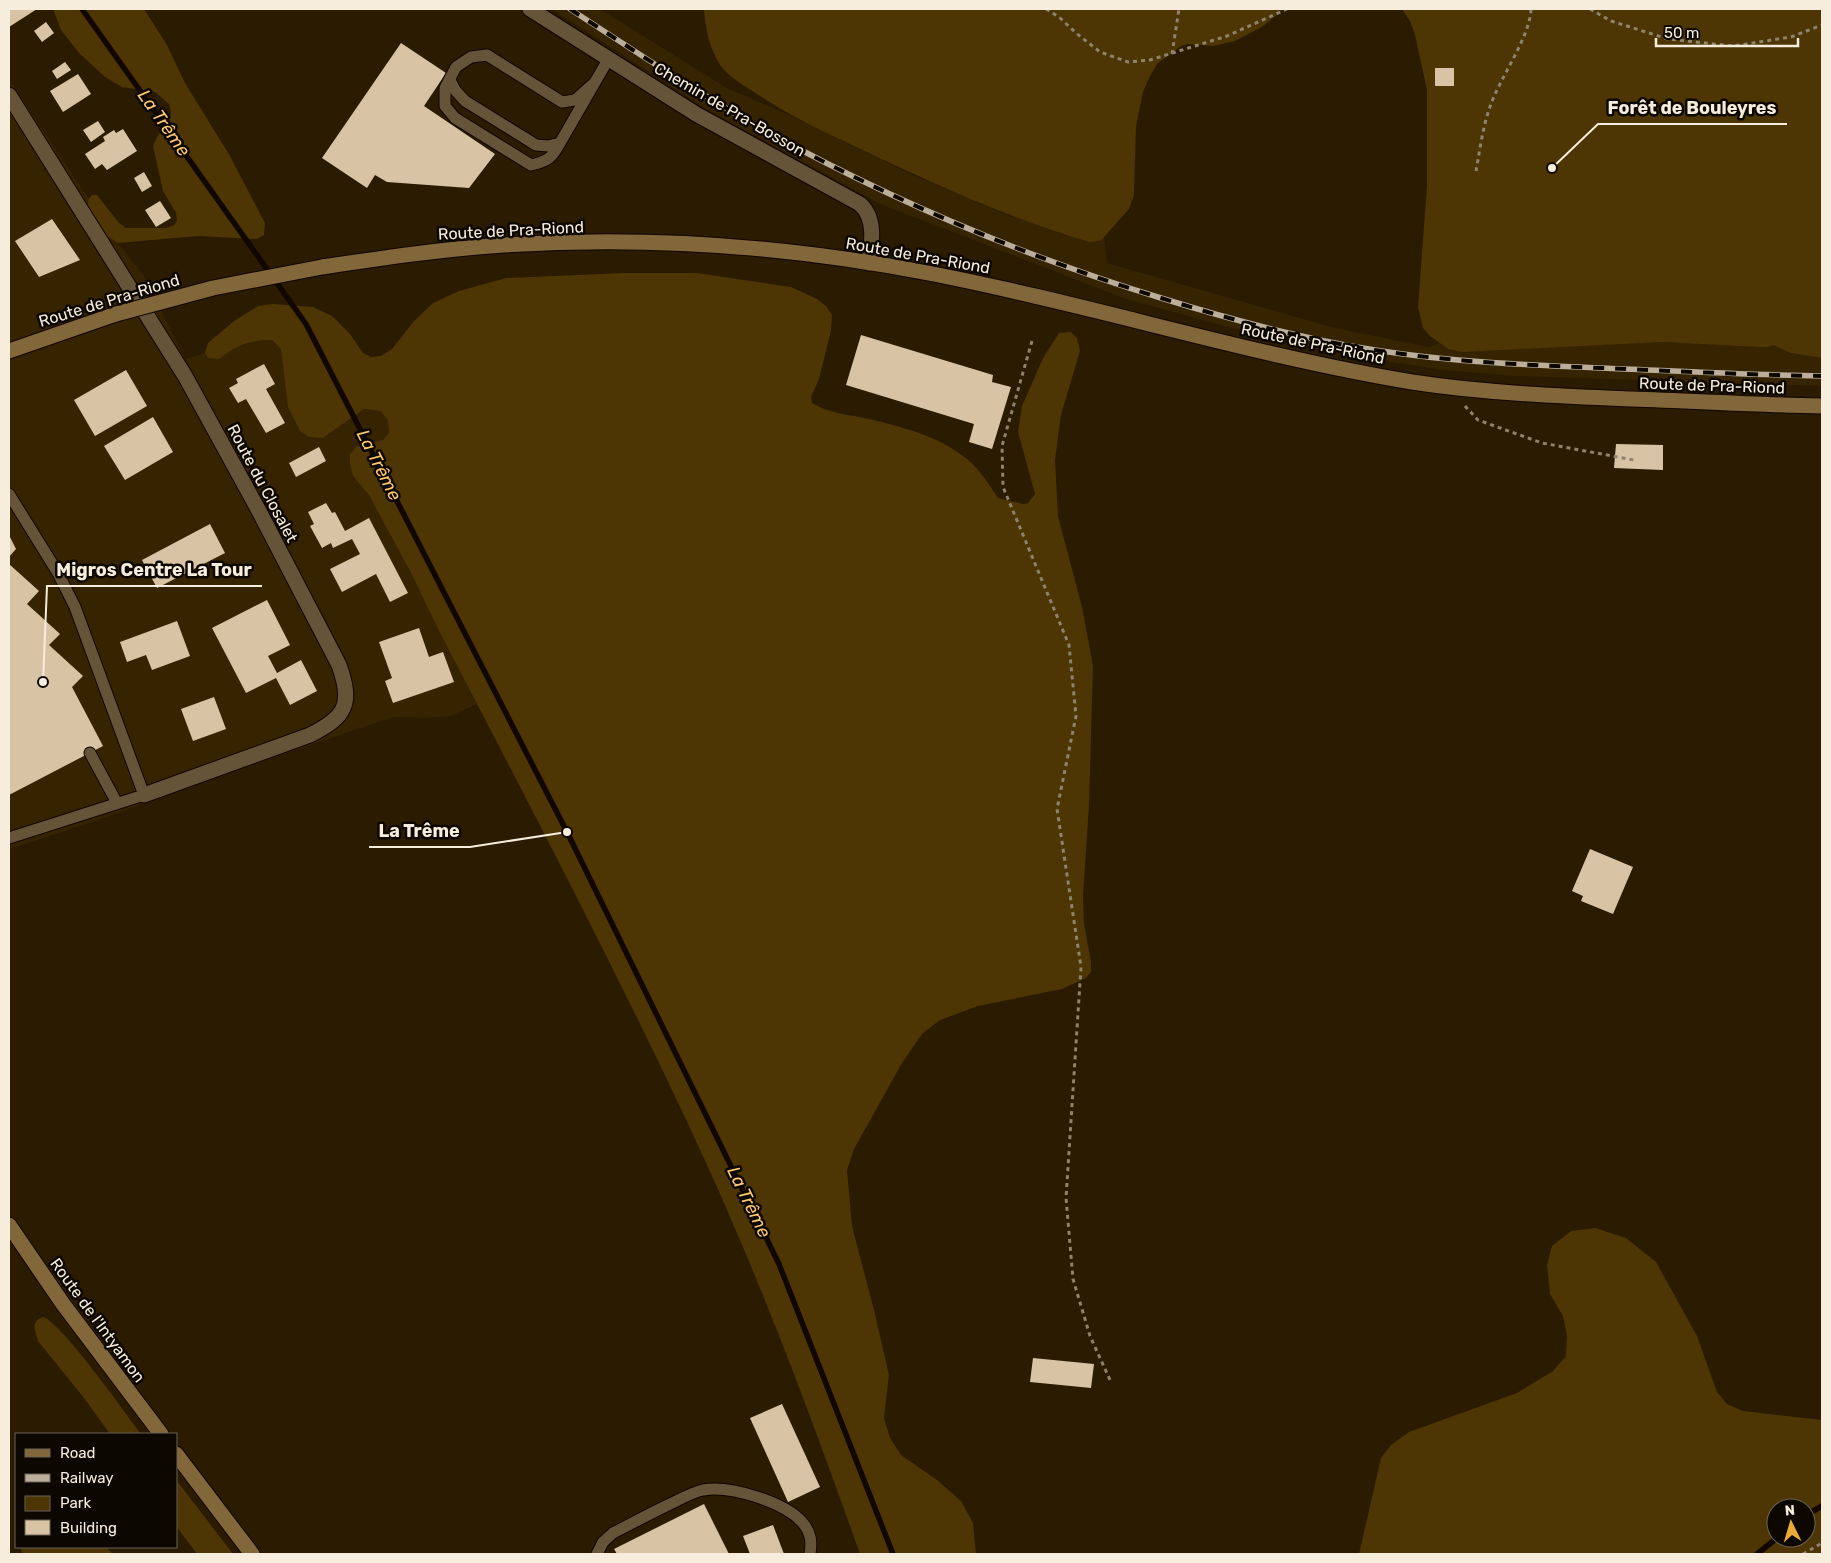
<svg xmlns="http://www.w3.org/2000/svg" width="1831" height="1563" viewBox="0 0 1831 1563" font-family="Rubik,sans-serif">
  <style>
    .built { fill: #362300 }
    .green { fill: #4d3504; fill-rule: evenodd }
    .lines { fill: none; stroke-linecap: round; stroke-linejoin: round }
    .stream { stroke: #110700; stroke-width: 5.5 }
    .building { fill: #d8c4a5 }
    .service-casing { stroke: #120500; stroke-width: 13 }
    .minor-casing { stroke: #120500; stroke-width: 17 }
    .secondary-casing { stroke: #120500; stroke-width: 17 }
    .path { stroke: #8f836e; stroke-width: 3; stroke-dasharray: 4 4; stroke-linecap: butt }
    .service { stroke: #655438; stroke-width: 11 }
    .minor { stroke: #655438; stroke-width: 15 }
    .secondary { stroke: #816739; stroke-width: 15 }
    .rail-casing { stroke: #bbaf9c; stroke-width: 5.5 }
    .rail { stroke: #0d0701; stroke-width: 4; stroke-dasharray: 11; stroke-linecap: butt }
    .secondary-bridge-casing { stroke: #120500; stroke-width: 17; stroke-linecap: butt }
    .secondary-bridge { stroke: #816739; stroke-width: 15 }
    .labels { text-anchor: middle; stroke-width: 5; stroke-linejoin: round; paint-order: stroke }
    .street-label { font-size: 16px; fill: #f7eddd; stroke: #0d0701 }
    .water-label { font-size: 18px; font-style: italic; fill: #ffc970; stroke: #0d0701 }
    .leader { fill: none; stroke: #f7eddd; stroke-width: 2 }
    .callout-dot { fill: #f7eddd; stroke: #0d0701; stroke-width: 2 }
    .callout-label { font-size: 18px; text-anchor: middle; font-weight: bold; fill: #f7eddd; stroke: #0d0701; stroke-width: 5; stroke-linejoin: round; paint-order: stroke }
  </style>
  <rect width="100%" height="100%" fill="#2a1b01"/>
  <g class="built">
    <polygon points="552,9 600,9 727,88 787,114 911,174 1000,212 1062,234 1100,241 1104,237 1107,263 1335,328 1429,347 1439,343 1448,349 1661,342 1759,347 1768,347 1773,345 1791,353 1822,358 1822,386 1513,376 1443,370 1328,352 1243,331 1126,299 880,204 706,109"/>
    <polygon points="9,79 88,198 88,200 107,236 118,243 144,276 185,359 205,353 208,358 219,358 231,349 255,340 272,340 281,349 284,368 323,438 364,409 381,411 388,421 389,433 383,440 356,447 350,454 350,465 353,476 369,494 411,573 439,631 477,704 451,716 424,718 394,717 236,770 101,819 9,849"/>
  </g>
  <g class="green">
    <polygon points="53,9 144,9 167,45 185,83 230,156 265,223 264,235 257,239 198,236 118,243 107,236 88,206 88,200 92,195 97,195 119,223 126,228 166,228 174,225 177,221 176,213 163,191 153,146 157,137 169,120 171,113 169,104 155,92 122,87 105,77 79,53 61,30"/>
    <path d="M704,9H1284L1262,27L1235,41L1213,46L1188,44L1181,46L1157,64L1149,78L1143,92L1136,126L1134,195L1129,209L1104,237L1100,241L1089,242C1001,216 919,177 837,138C807,124 781,110 754,92C743,85 729,77 721,66C710,51 705,27 704,9Z"/>
    <polygon points="1402,9 1822,9 1822,358 1791,353 1773,345 1768,347 1759,347 1661,342 1463,352 1448,349 1430,336 1423,328 1418,307 1427,186 1427,90 1415,35 1410,21"/>
    <path d="M623,273H697L791,287L817,299L826,306L832,315L831,331L819,379L811,397L812,403C828,413 846,414 864,418C899,426 938,435 967,459C979,469 989,484 998,498L1023,504L1028,503L1035,494L1018,432L1022,406L1043,358L1059,333L1071,332L1077,338L1080,351L1061,415L1055,460L1058,516L1082,607L1093,666L1089,805L1083,896L1084,924L1091,962V972L1086,978L1062,989L978,1006L940,1020L922,1034L902,1063L854,1149L847,1170L852,1226L874,1310L889,1375L884,1418L890,1438L901,1455L937,1480L961,1501L973,1523L976,1554H860C809,1410 755,1266 690,1128C611,960 525,796 439,631L411,573L369,495L353,476L350,465V454L356,447L383,440L389,433L388,421L381,411L364,409L323,438L309,437L300,431L288,407L281,349L272,340C250,340 236,345 219,359L208,358L205,353L208,343L234,321L258,306L273,304L313,307L332,316L350,334L363,353L371,357L381,356L392,349L414,321L433,303L459,291L506,278Z"/>
    <path d="M1595,1228L1626,1238L1656,1262L1697,1336L1717,1392L1727,1404L1743,1411L1822,1420V1554H1359L1381,1458L1391,1445L1409,1432L1517,1393L1553,1371L1566,1356L1567,1336L1563,1316L1550,1294L1547,1265L1552,1246L1571,1231ZM1776,1508H1806V1538H1776Z"/>
    <path d="M43,1317C62,1323 125,1413 141,1434H110L84,1398L38,1341L34,1326L37,1320Z"/>
    <polygon points="176,1480 184,1490 233,1554 197,1554 176,1526"/>
    <polygon points="21,1547 106,1547 113,1554 22,1554"/>
  </g>
  <g class="lines">
    <g class="stream">
      <polyline points="82,9 306,324 567,832 779,1264 893,1554"/>
      <polyline points="1806,1515 1822,1506"/>
      <polyline points="1757,1554 1777,1538"/>
    </g>
  </g>
  <g class="building">
    <polygon points="9,9 37,9 9,27"/>
    <polygon points="46,22 54,33 42,42 34,31"/>
    <polygon points="401,43 446,73 424,106 495,154 469,188 387,182 375,175 367,188 322,158"/>
    <polygon points="65,62 71,70 57,79 52,71"/>
    <rect x="1435" y="68" width="19" height="18"/>
    <polygon points="78,74 91,94 63,112 50,91"/>
    <polygon points="98,121 105,132 91,142 83,130"/>
    <polygon points="123,129 137,151 107,170 102,164 95,169 85,154 105,141 103,137 114,130 116,133"/>
    <polygon points="144,172 152,186 142,192 134,178"/>
    <polygon points="160,201 171,218 156,227 145,210"/>
    <polygon points="52,219 80,260 39,277 15,241"/>
    <polygon points="861,335 993,375 992,382 1011,387 992,449 969,442 974,424 846,385"/>
    <polygon points="264,364 275,384 266,389 285,423 266,433 246,399 238,403 229,388 238,383 236,379"/>
    <polygon points="126,370 147,406 95,436 74,400"/>
    <polygon points="153,417 173,452 125,480 104,446"/>
    <polygon points="1616,444 1663,445 1663,470 1614,468"/>
    <polygon points="319,447 326,461 296,477 289,463"/>
    <polygon points="326,503 332,513 335,512 345,531 369,518 408,593 390,602 376,574 342,592 330,569 360,554 352,539 333,548 331,543 322,548 310,526 314,524 308,512"/>
    <polygon points="210,524 225,553 157,588 142,560"/>
    <polygon points="9,535 16,549 9,557"/>
    <polygon points="9,564 39,591 27,604 60,634 49,645 83,676 72,687 103,746 9,795"/>
    <polygon points="267,600 290,645 268,656 277,673 301,660 317,691 290,705 276,678 246,693 212,628"/>
    <polygon points="177,621 190,656 152,670 146,655 127,662 120,642"/>
    <polygon points="419,628 429,657 443,652 454,682 393,703 385,681 392,678 379,642"/>
    <polygon points="214,697 226,729 193,741 181,709"/>
    <polygon points="1590,849 1633,867 1613,914 1581,901 1583,896 1572,891"/>
    <polygon points="1033,1358 1094,1364 1091,1388 1030,1382"/>
    <polygon points="782,1404 820,1487 788,1502 750,1418"/>
    <polygon points="704,1504 729,1554 617,1554 614,1549"/>
    <polygon points="773,1525 784,1554 750,1554 743,1536"/>
  </g>
  <g class="lines">
    <g class="service-casing">
      <g id="service">
        <polyline points="450,80 455,90 465,101 536,145 548,146 560,143 609,58"/>
        <path d="M560,143C552,158 548,161 531,165L455,118L445,106V88L456,67L471,57L487,55L562,102L575,100L593,84"/>
        <polyline points="9,494 58,573 75,607 144,795 9,838"/>
        <polyline points="90,753 117,803"/>
        <path d="M597,1554L603,1542L613,1533C631,1524 649,1514 668,1505C679,1500 690,1493 703,1490C730,1485 784,1502 802,1522C811,1532 812,1542 810,1554"/>
      </g>
    </g>
    <g class="minor-casing">
      <g id="minor">
        <path d="M530,9L696,114L860,204C876,218 872,243 869,263"/>
        <path d="M9,95L185,376L259,511L339,665C353,704 346,717 310,735L144,795"/>
      </g>
    </g>
    <g class="secondary-casing">
      <g id="secondary">
        <path d="M322,267C382,258 443,249 504,245C645,236 789,246 928,273C1090,304 1249,355 1412,382C1484,393 1559,396 1632,399C1695,401 1759,405 1822,406"/>
        <polyline points="9,351 116,314"/>
        <polyline points="9,1225 63,1304 161,1434"/>
        <polyline points="176,1454 252,1554"/>
      </g>
    </g>
    <g class="path">
      <polyline points="1046,9 1059,17 1076,33 1100,52 1128,62 1150,60 1227,36 1287,9"/>
      <polyline points="1590,9 1611,21 1668,39 1733,46 1791,37 1822,25"/>
      <polyline points="1172,54 1179,9"/>
      <path d="M1476,171C1480,149 1483,125 1491,104C1501,76 1530,37 1531,9"/>
      <polyline points="1032,341 1002,446 1003,487 1069,645 1076,716 1057,809 1081,967 1066,1198 1073,1279 1090,1336 1110,1380"/>
      <polyline points="1465,406 1478,420 1542,443 1634,460"/>
      <polyline points="1803,1554 1822,1543"/>
    </g>
    <use href="#service" class="service"/>
    <use href="#minor" class="minor"/>
    <use href="#secondary" class="secondary"/>
    <g class="rail-casing">
      <path id="rail" d="M570,9C633,50 696,92 762,129C889,199 1023,256 1161,298C1232,320 1303,339 1375,350C1450,362 1527,365 1602,368C1675,371 1749,375 1822,376"/>
    </g>
    <use href="#rail" class="rail"/>
    <g class="secondary-bridge-casing">
      <polyline id="secondary-bridge" points="116,314 213,288 322,267"/>
    </g>
    <use href="#secondary-bridge" class="secondary-bridge"/>
  </g>
  <g class="labels">
    <g class="street-label">
      <text transform="translate(730 109) rotate(30)" y="6">Chemin de Pra-Bosson</text>
      <text transform="translate(511 230) rotate(-3)" y="6">Route de Pra-Riond</text>
      <text transform="translate(918 255) rotate(10)" y="6">Route de Pra-Riond</text>
      <text transform="translate(109 300) rotate(-17)" y="6">Route de Pra-Riond</text>
      <text transform="translate(1313 343) rotate(12)" y="6">Route de Pra-Riond</text>
      <text transform="translate(1712 385) rotate(2)" y="6">Route de Pra-Riond</text>
      <text transform="translate(263 483) rotate(62)" y="6">Route du Closalet</text>
      <text transform="translate(98 1320) rotate(54)" y="6">Route de l'Intyamon</text>
    </g>
    <g class="water-label">
      <text transform="translate(164 123) rotate(55)" y="6">La Trême</text>
      <text transform="translate(379 465) rotate(63)" y="6">La Trême</text>
      <text transform="translate(749 1202) rotate(64)" y="6">La Trême</text>
    </g>
  </g>
  <path class="leader" d="M1552 168L1598 124H1787M43 682L47 586H262M567 832L470 847H369"/>
  <g class="callout-dot">
    <circle cx="1552" cy="168" r="5"/>
    <circle cx="43" cy="682" r="5"/>
    <circle cx="567" cy="832" r="5"/>
  </g>
  <g class="callout-label">
    <text x="1692" y="114">Forêt de Bouleyres</text>
    <text x="154" y="576">Migros Centre La Tour</text>
    <text x="419" y="837">La Trême</text>
  </g>
  <rect width="1831" height="1563" fill="none" stroke="#f7eddd" stroke-width="20"/>
  <rect x="15" y="1433" width="162" height="115" fill="#0d0701" stroke="#6b6359"/>
  <rect x="25" y="1449" width="25" height="8" fill="#816739" stroke="#6b6359"/>
  <text x="60" y="1458" font-size="15" fill="#f7eddd">Road</text>
  <rect x="25" y="1474" width="25" height="8" fill="#bbaf9c" stroke="#6b6359"/>
  <text x="60" y="1483" font-size="15" fill="#f7eddd">Railway</text>
  <rect x="25" y="1496" width="25" height="15" fill="#4d3504" stroke="#6b6359"/>
  <text x="60" y="1508" font-size="15" fill="#f7eddd">Park</text>
  <rect x="25" y="1520" width="25" height="15" fill="#d8c4a5" stroke="#6b6359"/>
  <text x="60" y="1533" font-size="15" fill="#f7eddd">Building</text>
  <g transform="translate(1791 1523) rotate(355)"><circle r="24" fill="#0d0701" stroke="#6b6359"/>
  <path d="M0-4L9 19L0 12L-9 19Z" fill="#e8ab37"/>
  <text y="-8" font-size="14" font-weight="bold" text-anchor="middle" fill="#f7eddd">N</text>
  </g>
  <path d="M1656 38v8h142v-8" fill="none" stroke="#f7eddd" stroke-width="2.5"/>
  <text x="1664" y="38" font-size="15" fill="#f7eddd" stroke="#0d0701" stroke-width="4" paint-order="stroke">50 m</text>
</svg>
